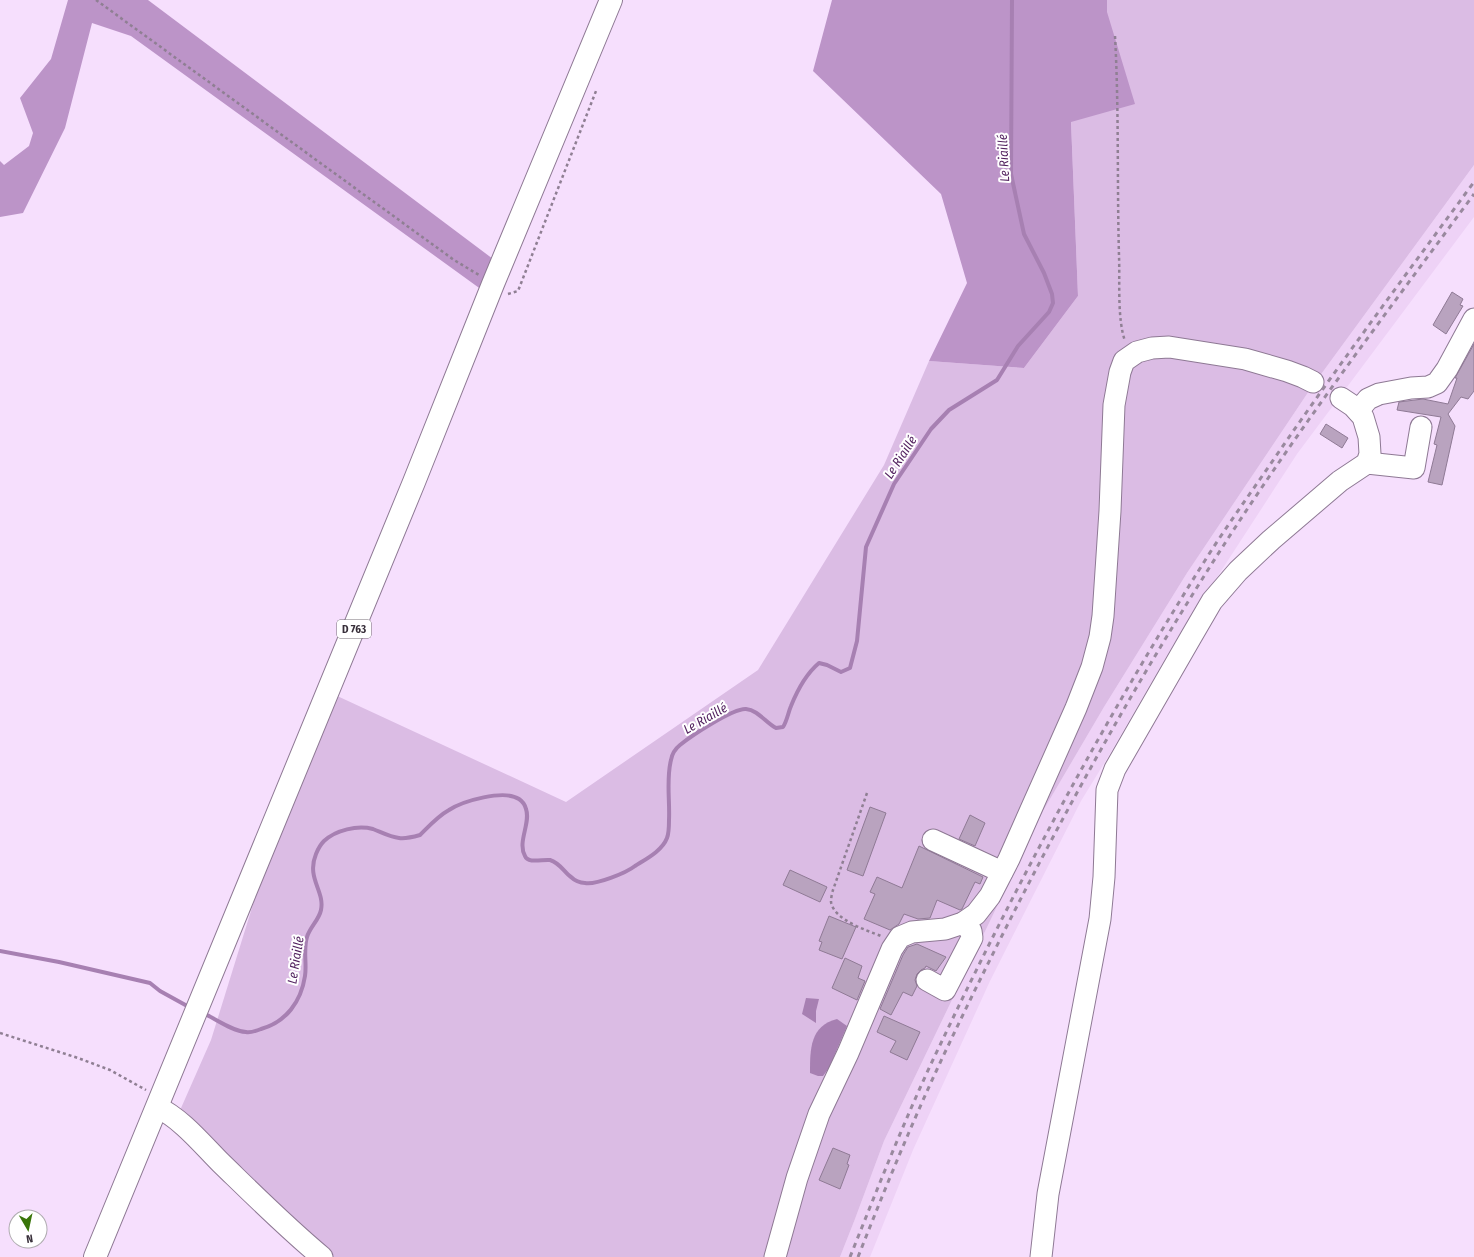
<svg xmlns="http://www.w3.org/2000/svg" width="1474" height="1257" viewBox="0 0 1474 1257" font-family="'Fira Sans Condensed',sans-serif">
  <style>
    .built { fill: #eed2f6 }
    .green { fill: #dbbce4 }
    .forest { fill: #bc94c8 }
    .water { fill: #a780b2 }
    .lines { fill: none; stroke-linecap: round; stroke-linejoin: round }
    .stream { stroke: #a780b2; stroke-width: 4 }
    .building { fill: #b9a3bf; stroke: #8f7a95 }
    .minor-casing { stroke: #8e7994; stroke-width: 23 }
    .major-casing { stroke: #8e7994; stroke-width: 24 }
    .path { stroke: #8f7f93; stroke-width: 2.5; stroke-dasharray: 3 3; stroke-linecap: butt }
    .minor { stroke: #fff; stroke-width: 21 }
    .major { stroke: #fff; stroke-width: 22 }
    .rail { stroke: #99899e; stroke-width: 3; stroke-dasharray: 5 5; stroke-linecap: butt }
    .labels { text-anchor: middle; stroke-width: 4; stroke-linejoin: round; paint-order: stroke }
    .shield { fill: #fff; stroke: #746d75; stroke-width: 1 }
    .shield-label { font-size: 11px; font-weight: bold; fill: #382f3a }
    .water-label { font-size: 13px; font-style: italic; fill: #501f5d; stroke: #fff }
  </style>
  <rect width="100%" height="100%" fill="#f6dffd"/>
  <polygon class="built" points="1474,165 1474,217 1297,454 1173,645 1108,757 1081,801 990,981 913,1150 870,1257 840,1257 855,1219 884,1141 1043,811 1104,707 1187,573 1311,388"/>
  <polygon class="green" points="1107,0 1474,0 1474,165 1311,388 1187,573 1104,707 1043,811 884,1141 855,1219 840,1257 325,1257 174,1124 211,1040 320,688 566,802 758,670 884,465 929,361 1024,368 1078,296 1071,121 1107,12"/>
  <g class="forest">
    <polygon points="68,0 148,0 493,259 482,290 131,36 92,23 65,128 23,213 0,217 0,161 4,165 29,146 33,133 20,98 51,59"/>
    <polygon points="832,0 1107,0 1107,12 1135,104 1071,122 1078,296 1024,368 929,361 967,283 941,194 813,71"/>
  </g>
  <g class="water">
    <polygon points="806,998 819,999 816,1011 816,1023 802,1014"/>
    <path d="M837,1019L847,1026L829,1068L823,1076H818L810,1073C810,1049 810,1026 837,1019Z"/>
  </g>
  <g class="lines">
    <g class="stream">
      <polyline points="0,951 59,962 150,983 160,991 189,1007"/>
      <path d="M207,1015C219,1021 233,1031 246,1032C251,1033 256,1031 261,1029C286,1022 301,1002 305,976C307,964 303,950 307,937C310,927 319,920 321,910C325,891 306,878 316,854C318,849 320,845 324,841C336,830 357,825 373,829C381,832 390,837 399,838C405,839 413,837 420,835C429,826 438,816 449,810C463,801 504,789 519,799C522,801 525,805 526,809C531,823 517,842 525,856C528,864 543,859 550,860C560,863 564,872 571,877C574,880 580,883 585,883C596,885 626,873 635,866C646,859 662,851 667,838C669,833 669,826 669,820C670,800 666,779 671,760C672,754 675,749 680,745C691,736 733,708 746,709C758,710 766,723 776,728L783,727C787,721 788,713 791,706C797,691 806,674 819,663L827,665L841,672L850,668L857,641L866,547L894,484L931,429L949,410L997,380L1018,346L1049,312L1053,303L1052,294L1044,273L1024,234L1011,174L1012,0"/>
    </g>
  </g>
  <g class="building">
    <polygon points="1452,292 1463,299 1460,305 1463,306 1446,334 1433,325"/>
    <polygon points="1474,344 1474,391 1468,399 1461,397 1448,414 1455,426 1442,485 1428,482 1437,445 1434,444 1441,417 1397,410 1399,402 1423,399 1448,404 1457,378 1455,378"/>
    <polygon points="1326,424 1348,438 1342,448 1320,434"/>
    <polygon points="870,807 886,813 863,876 847,870"/>
    <polygon points="970,815 985,823 975,846 959,839"/>
    <polygon points="919,846 983,877 980,884 975,882 962,909 960,910 937,900 930,918 918,919 904,914 899,924 890,930 864,919 875,894 870,892 877,877 902,888"/>
    <polygon points="790,870 827,887 820,902 783,885"/>
    <polygon points="829,916 856,927 842,959 819,950 822,942 819,941"/>
    <polygon points="917,944 946,957 936,971 926,966 925,968 921,970 917,974 915,980 917,986 912,996 903,992 891,1015 880,1009 903,955 908,947"/>
    <polygon points="845,958 862,966 858,978 865,981 857,1000 832,988"/>
    <polygon points="884,1016 920,1032 907,1060 890,1052 896,1041 877,1032"/>
    <polygon points="833,1148 850,1155 847,1164 849,1165 840,1189 819,1180"/>
  </g>
  <g class="lines">
    <g class="minor-casing">
      <g id="minor">
        <polyline points="1358,411 1368,399 1379,394 1411,388 1428,387 1437,383 1447,369 1474,319"/>
        <polyline points="1367,463 1414,468 1421,427"/>
        <polyline points="933,840 1002,872"/>
        <polyline points="927,980 945,990 972,938 971,931 963,923"/>
        <path d="M157,1107C182,1119 202,1144 221,1163C254,1195 287,1228 322,1257"/>
        <polyline points="775,1257 797,1178 819,1114 848,1053 892,949 900,937 912,932 945,929 963,923 976,914 990,896 1009,859 1076,708 1092,667 1100,637 1103,616 1110,511 1114,405 1120,372 1124,361 1137,352 1152,348 1169,347 1245,359 1287,371 1303,377 1313,382"/>
        <polyline points="1041,1257 1048,1194 1100,919 1104,877 1107,790 1115,769 1191,637 1212,601 1238,571 1271,540 1340,481 1367,463 1370,454 1369,437 1363,417 1353,406 1341,398"/>
      </g>
    </g>
    <g class="major-casing">
      <polyline id="major" points="95,1257 414,482 493,284 611,0"/>
    </g>
    <g class="path">
      <polyline points="96,0 454,260 479,275"/>
      <path d="M1115,36C1119,109 1117,183 1119,256C1120,281 1117,318 1125,341"/>
      <polyline points="508,294 518,291 596,91"/>
      <path d="M867,793L833,890C832,893 831,898 831,902C834,920 866,930 881,936"/>
      <polyline points="0,1033 78,1058 110,1070 146,1090"/>
    </g>
    <use href="#minor" class="minor"/>
    <use href="#major" class="major"/>
    <g class="rail">
      <path d="M850,1257C879,1185 907,1113 941,1043C1018,881 1103,723 1199,570C1223,531 1250,494 1276,456C1340,363 1407,273 1474,182"/>
      <path d="M858,1257C886,1186 915,1115 948,1046C1025,884 1110,725 1206,573C1288,442 1382,319 1474,194"/>
    </g>
  </g>
  <g class="labels">
    <rect class="shield" x="337" y="620" width="34" height="18" rx="3"/>
    <g class="shield-label">
      <text x="354" y="633">D 763</text>
    </g>
    <g class="water-label">
      <text transform="translate(1003 158) rotate(-93)" y="5">Le Riaillé</text>
      <text transform="translate(900 457) rotate(-57)" y="5">Le Riaillé</text>
      <text transform="translate(705 718) rotate(-30)" y="5">Le Riaillé</text>
      <text transform="translate(295 960) rotate(-81)" y="5">Le Riaillé</text>
    </g>
  </g>
  <g transform="translate(28 1229) rotate(171)"><circle r="19" fill="#ffffff" stroke="#afacb0"/>
  <path d="M0-3L7 15L0 10L-7 15Z" fill="#397509"/>
  <text y="-6" font-size="11" font-weight="bold" text-anchor="middle" fill="#382f3a">N</text>
  </g>
</svg>
